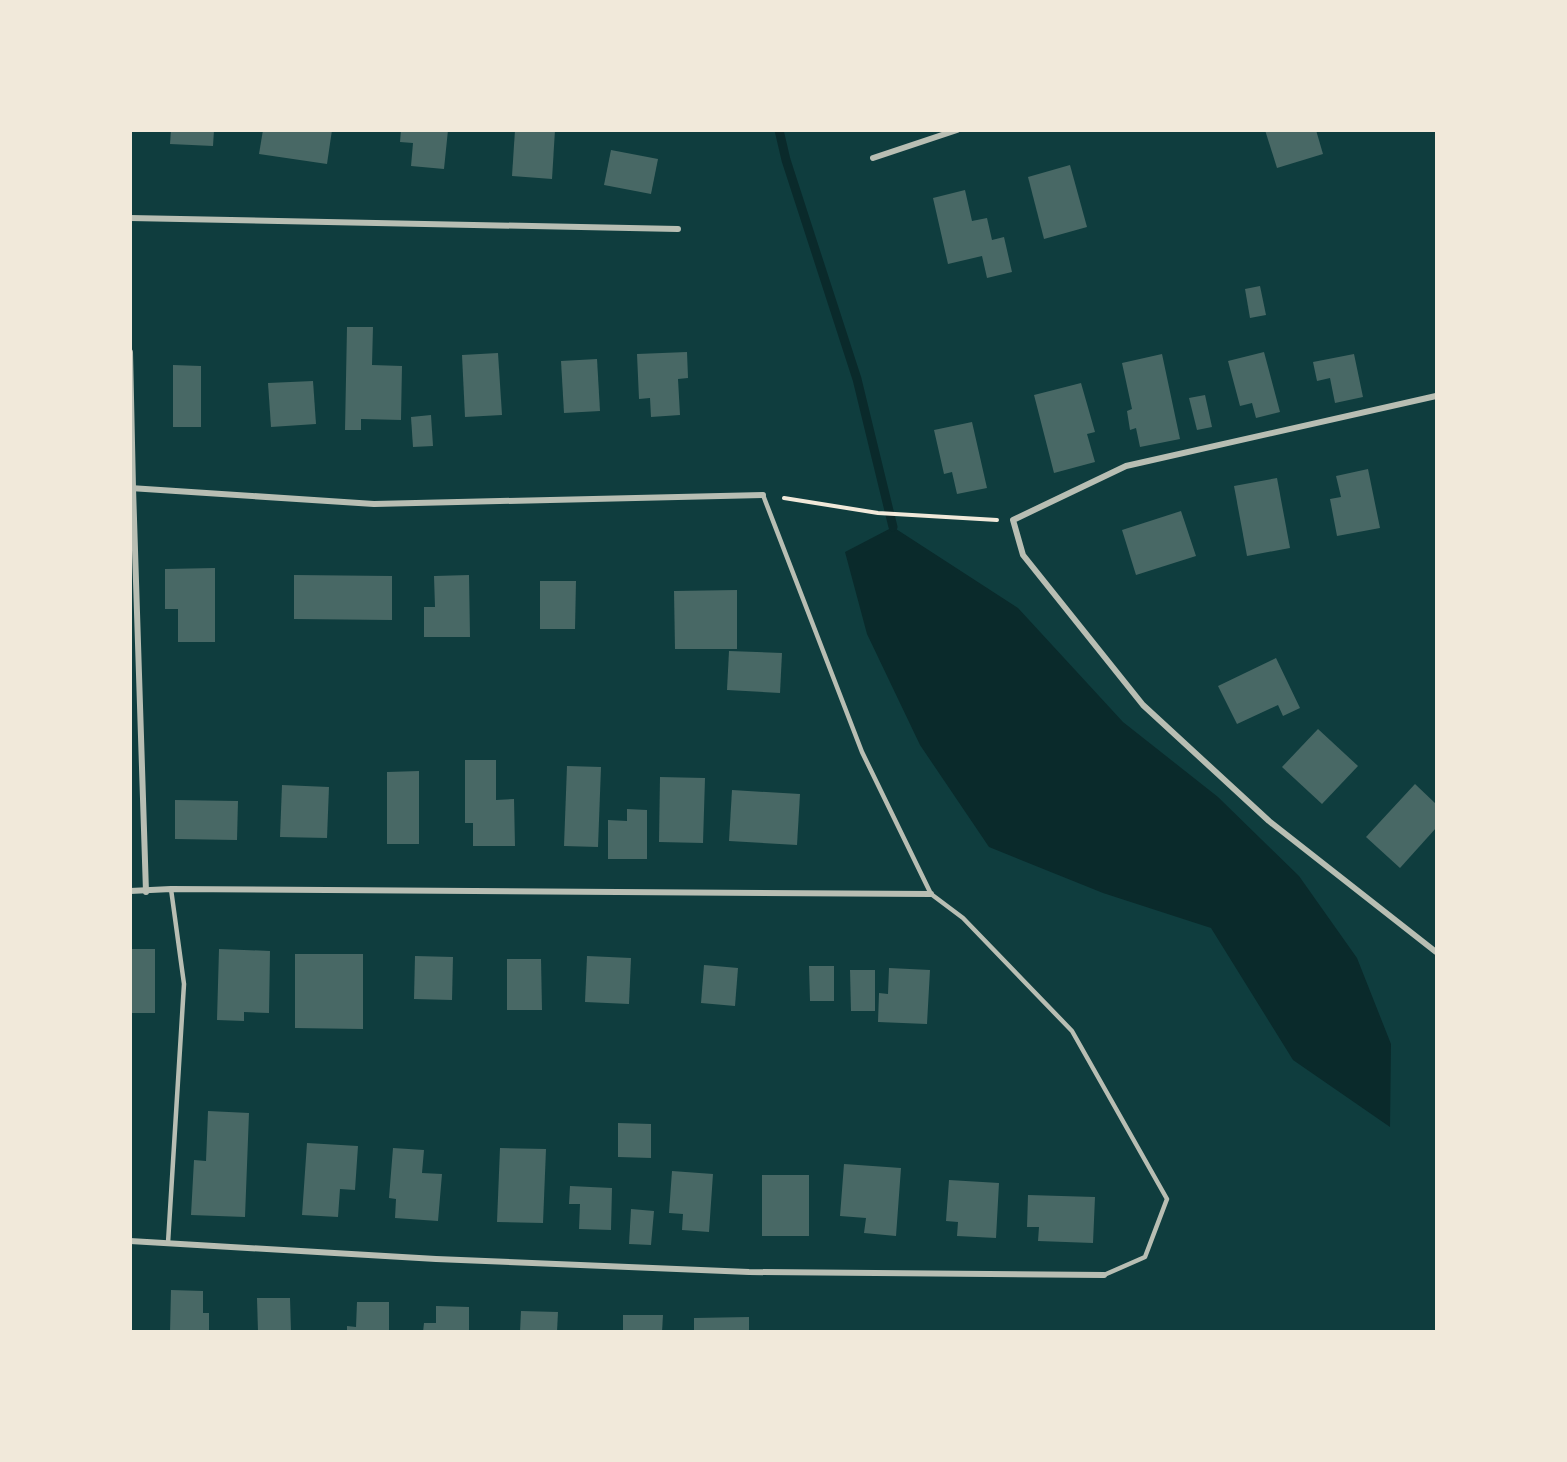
<svg xmlns="http://www.w3.org/2000/svg" width="1567" height="1462" viewBox="0 0 1567 1462" font-family="'Fira Sans',sans-serif">
  <style>
    .water { fill: #0a2a2b }
    .lines { fill: none; stroke-linecap: round; stroke-linejoin: round }
    .stream { stroke: #0a2a2b; stroke-width: 9 }
    .building { fill: #486865 }
    .path { stroke: #f1e9da; stroke-width: 4 }
    .service { stroke: #b8beb3; stroke-width: 4.5 }
    .minor { stroke: #b8beb3; stroke-width: 6 }
  </style>
  <rect width="100%" height="100%" fill="#0f3d3e"/>
  <polygon class="water" points="893,527 1018,608 1123,722 1218,797 1299,876 1357,958 1391,1044 1390,1127 1293,1060 1211,928 1103,893 989,847 920,745 867,634 845,552"/>
  <g class="lines">
    <polyline class="stream" points="779,130 786,160 857,379 893,527"/>
  </g>
  <g class="building">
    <polygon points="171,130 214,130 213,146 170,144"/>
    <polygon points="263,130 332,130 327,164 259,154"/>
    <polygon points="401,130 448,130 444,169 411,166 413,143 400,142"/>
    <polygon points="515,130 555,130 552,179 512,176"/>
    <polygon points="1265,130 1316,130 1323,154 1277,168"/>
    <polygon points="611,150 658,159 651,194 604,185"/>
    <polygon points="1070,165 1087,227 1044,239 1028,177"/>
    <polygon points="965,190 972,221 987,218 992,240 1004,237 1012,272 987,278 982,256 948,264 933,198"/>
    <polygon points="1260,286 1266,315 1250,318 1245,289"/>
    <polygon points="347,327 373,327 372,365 402,366 401,420 361,419 361,430 345,430"/>
    <polygon points="687,352 688,378 678,379 680,415 651,417 650,398 639,399 637,354"/>
    <polygon points="1264,352 1280,412 1256,418 1252,403 1240,406 1228,361"/>
    <polygon points="498,353 502,415 465,417 462,355"/>
    <polygon points="1162,354 1180,439 1140,447 1136,428 1130,430 1127,411 1132,409 1122,363"/>
    <polygon points="1354,354 1363,397 1335,403 1330,378 1317,381 1313,362"/>
    <polygon points="597,359 600,411 564,413 561,361"/>
    <polygon points="173,365 201,366 201,427 173,427"/>
    <polygon points="313,381 316,424 271,427 268,383"/>
    <polygon points="1081,383 1095,432 1087,434 1095,462 1054,473 1034,395"/>
    <polygon points="1205,395 1212,427 1197,430 1189,398"/>
    <polygon points="431,415 433,446 413,447 411,417"/>
    <polygon points="972,422 987,488 957,494 952,472 944,474 934,430"/>
    <polygon points="1368,469 1380,528 1337,536 1330,499 1341,497 1336,476"/>
    <polygon points="1277,478 1290,548 1247,556 1234,486"/>
    <polygon points="1181,511 1196,556 1136,575 1122,530"/>
    <polygon points="215,568 215,642 178,642 178,609 165,609 165,569"/>
    <polygon points="294,575 392,576 392,620 294,619"/>
    <polygon points="469,575 470,637 424,637 424,607 435,607 434,576"/>
    <polygon points="540,581 576,581 575,629 540,629"/>
    <polygon points="737,590 737,649 675,649 674,591"/>
    <polygon points="729,651 782,653 780,693 727,690"/>
    <polygon points="1276,658 1300,708 1283,716 1278,705 1237,724 1218,686"/>
    <polygon points="1318,729 1358,766 1322,804 1282,767"/>
    <polygon points="465,760 496,760 496,800 514,799 515,846 473,846 473,823 465,823"/>
    <polygon points="567,766 601,767 598,847 564,846"/>
    <polygon points="419,771 419,844 387,844 387,772"/>
    <polygon points="660,777 705,778 703,843 659,842"/>
    <polygon points="1415,784 1436,804 1436,828 1400,868 1366,837"/>
    <polygon points="282,785 329,787 327,838 280,837"/>
    <polygon points="732,790 800,794 797,845 729,841"/>
    <polygon points="175,800 238,801 237,840 175,839"/>
    <polygon points="627,809 647,810 647,859 608,859 608,820 627,821"/>
    <rect x="130" y="949" width="25" height="64"/>
    <polygon points="219,949 270,951 269,1013 244,1012 244,1021 217,1020"/>
    <polygon points="295,954 363,954 363,1029 295,1028"/>
    <polygon points="415,956 453,957 452,1000 414,999"/>
    <polygon points="587,956 631,958 629,1004 585,1002"/>
    <polygon points="507,959 541,959 542,1010 507,1010"/>
    <polygon points="704,965 738,968 735,1006 701,1003"/>
    <polygon points="809,966 834,966 834,1001 810,1001"/>
    <polygon points="889,968 930,970 927,1024 878,1022 879,993 888,994"/>
    <polygon points="850,970 875,970 875,1011 851,1011"/>
    <polygon points="208,1111 249,1113 245,1217 191,1215 194,1160 206,1161"/>
    <polygon points="618,1123 651,1124 651,1158 618,1157"/>
    <polygon points="307,1143 358,1146 355,1190 340,1189 338,1217 302,1215"/>
    <polygon points="393,1148 424,1150 422,1173 442,1174 438,1221 395,1218 396,1199 389,1198"/>
    <polygon points="500,1148 546,1149 543,1223 497,1222"/>
    <polygon points="844,1164 901,1168 896,1236 864,1233 866,1218 840,1216"/>
    <polygon points="672,1171 713,1174 709,1232 682,1230 683,1214 669,1213"/>
    <rect x="762" y="1175" width="47" height="61"/>
    <polygon points="949,1180 999,1183 996,1238 957,1236 958,1222 946,1221"/>
    <polygon points="570,1186 612,1188 611,1230 579,1229 580,1204 569,1204"/>
    <polygon points="1028,1195 1095,1197 1093,1243 1038,1241 1039,1227 1027,1227"/>
    <polygon points="631,1209 654,1211 651,1245 629,1244"/>
    <polygon points="171,1290 203,1291 203,1313 209,1313 209,1332 170,1332"/>
    <polygon points="257,1298 290,1298 291,1332 258,1332"/>
    <polygon points="357,1302 389,1302 389,1332 347,1332 347,1326 356,1327"/>
    <polygon points="436,1306 469,1307 469,1332 423,1332 424,1323 436,1323"/>
    <polygon points="521,1311 558,1312 557,1332 520,1332"/>
    <polygon points="623,1315 663,1315 662,1332 623,1332"/>
    <polygon points="749,1317 749,1332 694,1332 694,1318"/>
  </g>
  <g class="lines">
    <polyline class="path" points="784,498 878,513 997,520"/>
    <g class="service">
      <polyline points="763,495 862,752 931,894 963,918 1072,1031 1167,1199 1145,1257 1104,1275"/>
      <polyline points="168,1243 184,984 171,889"/>
    </g>
    <g class="minor">
      <polyline points="873,158 957,130"/>
      <polyline points="130,218 678,229"/>
      <polyline points="130,352 133,488 146,892"/>
      <polyline points="1436,396 1126,466 1013,520 1023,555 1143,705 1269,821 1436,952"/>
      <polyline points="130,488 374,504 763,495"/>
      <polyline points="130,891 171,889 931,894"/>
      <polyline points="130,1241 436,1259 749,1272 1104,1275"/>
    </g>
  </g>
  <rect width="1567" height="1462" fill="none" stroke="#f1e9da" stroke-width="264"/>
</svg>
